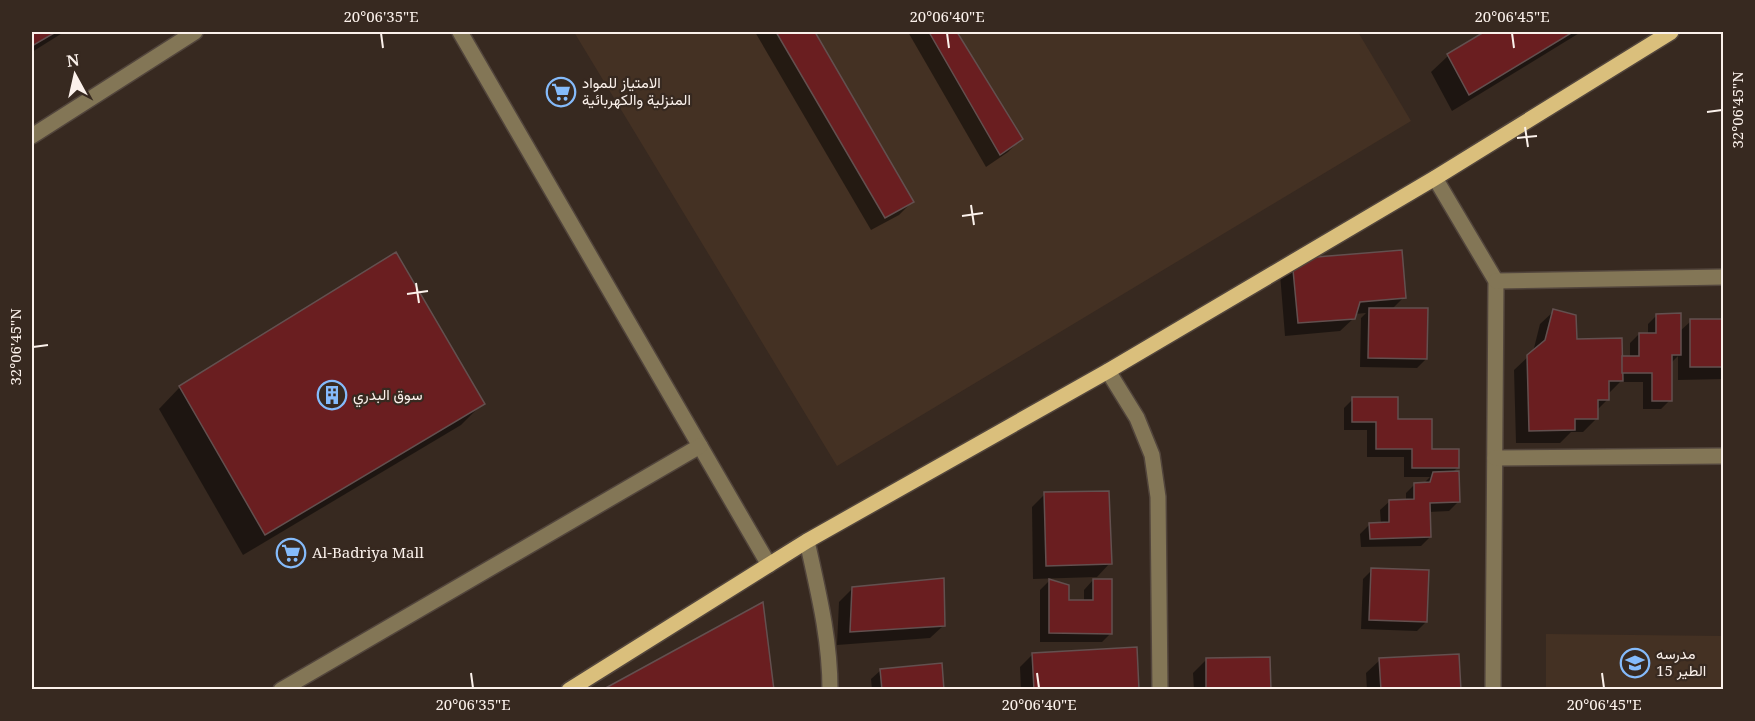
<svg xmlns="http://www.w3.org/2000/svg" width="1755" height="721" viewBox="0 0 1755 721" font-family="'Noto Serif',Vazirmatn,serif">
  <style>
    .built { fill: #443123 }
    .shadow { fill: #0007 }
    .building { fill: #6a1e20; stroke: #63504f; stroke-width: 1.5 }
    .lines { fill: none; stroke-linecap: round; stroke-linejoin: round }
    .minor-casing { stroke: #52453c; stroke-width: 18 }
    .major-casing { stroke: #52453c; stroke-width: 18 }
    .minor { stroke: #837656; stroke-width: 15 }
    .major { stroke: #dabf7c; stroke-width: 15 }
    .ticks { fill: none; stroke: #fbf1eb; stroke-width: 2 }
    .labels { text-anchor: middle; stroke-width: 4.5; stroke-linejoin: round; paint-order: stroke }
    .poi-label { font-size: 15px; fill: #fbf1eb; stroke: #372920; text-anchor: start }
    .neatline { fill: none; stroke: #fbf1eb; stroke-width: 2 }
    .ticks-label { font-size: 15px; text-anchor: middle; fill: #fbf1eb }
  </style>
  <rect width="100%" height="100%" fill="#372920"/>
  <g class="built">
    <polygon points="574,32 1358,32 1411,121 837,466"/>
    <polygon points="1546,634 1723,636 1723,689 1546,689"/>
  </g>
  <g class="shadow">
    <polygon points="32,32 64,32 32,52"/>
    <polygon points="755,32 813,32 912,202 899,215 871,230"/>
    <polygon points="908,32 955,32 1021,139 1008,152 986,167"/>
    <polygon points="1487,32 1581,32 1452,111 1431,72 1448,56"/>
    <polygon points="1293,261 1404,297 1392,309 1426,359 1417,368 1360,367 1361,318 1366,313 1355,314 1354,318 1340,331 1285,336 1280,274"/>
    <polygon points="1554,311 1575,341 1621,358 1630,358 1630,343 1639,334 1648,334 1648,324 1657,315 1679,332 1691,321 1724,320 1724,379 1678,380 1678,356 1670,364 1670,400 1661,409 1643,409 1643,382 1620,382 1608,394 1608,399 1597,410 1597,418 1583,432 1571,432 1560,443 1516,443 1514,370 1533,352 1540,324"/>
    <polygon points="180,387 483,403 461,425 243,555 159,409"/>
    <polygon points="1353,399 1396,420 1430,451 1457,468 1452,473 1458,502 1449,511 1429,512 1430,537 1421,546 1361,547 1360,534 1370,524 1381,524 1380,510 1390,501 1406,501 1406,493 1415,484 1424,483 1430,477 1404,477 1404,457 1367,457 1367,430 1344,430 1344,408"/>
    <polygon points="1045,494 1110,563 1097,577 1033,579 1032,507"/>
    <polygon points="1372,570 1426,622 1417,631 1361,629 1363,579"/>
    <polygon points="1093,580 1111,633 1102,642 1040,642 1040,590 1049,581 1068,602 1084,602 1084,590"/>
    <polygon points="853,588 944,625 930,638 837,645 839,602"/>
    <polygon points="1033,654 1137,690 1021,690 1020,667"/>
    <polygon points="1207,659 1269,690 1194,690 1193,673"/>
    <polygon points="1380,660 1460,690 1367,690 1366,673"/>
    <polygon points="881,670 942,690 872,690 871,679"/>
  </g>
  <g class="building">
    <polygon points="32,32 56,32 32,46"/>
    <polygon points="776,32 815,32 914,202 885,218"/>
    <polygon points="929,32 957,32 1023,139 1000,155"/>
    <polygon points="1484,32 1573,32 1469,95 1447,54"/>
    <polygon points="1402,250 1406,298 1360,302 1355,319 1298,323 1292,259"/>
    <polygon points="396,252 485,404 265,535 179,386"/>
    <polygon points="1369,308 1428,308 1427,359 1368,358"/>
    <polygon points="1553,309 1576,315 1577,339 1622,338 1623,381 1609,381 1609,400 1598,400 1598,419 1575,419 1575,430 1529,431 1527,355 1545,340"/>
    <polygon points="1681,313 1681,355 1672,355 1672,401 1652,401 1652,373 1622,373 1622,356 1639,356 1639,333 1656,333 1656,314"/>
    <rect x="1690" y="319" width="34" height="48"/>
    <polygon points="1352,397 1398,397 1398,419 1432,419 1432,449 1459,449 1459,468 1412,468 1412,449 1376,449 1376,422 1352,422"/>
    <polygon points="1459,471 1460,502 1430,503 1431,537 1370,539 1369,523 1389,522 1389,500 1414,499 1414,483 1430,482 1433,472"/>
    <polygon points="1109,491 1112,564 1046,566 1044,492"/>
    <polygon points="1371,568 1429,570 1427,622 1369,620"/>
    <polygon points="944,578 945,626 850,632 852,587"/>
    <polygon points="1049,579 1069,585 1069,600 1093,600 1093,579 1112,579 1112,634 1049,633"/>
    <polygon points="763,602 774,690 602,690"/>
    <polygon points="1137,647 1139,690 1034,690 1032,653"/>
    <polygon points="1459,654 1461,690 1381,690 1379,658"/>
    <polygon points="1270,657 1271,690 1206,690 1206,658"/>
    <polygon points="942,663 944,690 882,690 880,669"/>
  </g>
  <g class="lines">
    <g class="minor-casing">
      <g id="minor">
        <polyline points="460,32 769,565"/>
        <polyline points="32,136 195,32"/>
        <polyline points="1435,178 1496,281 1493,690"/>
        <polyline points="1496,281 1724,277"/>
        <polyline points="1108,371 1137,418 1152,455 1158,497 1160,690"/>
        <polyline points="1495,458 1724,456"/>
        <path d="M807,541C818,591 830,638 830,690"/>
        <polyline points="281,690 700,446"/>
      </g>
    </g>
    <g class="major-casing">
      <polyline id="major" points="569,690 807,541 1108,371 1435,178 1671,32"/>
    </g>
    <use href="#minor" class="minor"/>
    <use href="#major" class="major"/>
  </g>
  <path class="ticks" d="M381,33L383,48M947,33L949,48M1512,33L1514,48M1707,112L1722,110M1525,127L1528,147M1517,138L1537,136M971,205L974,225M962,216L983,213M416,283L419,303M407,294L428,291M33,347L48,345M471,673L473,688M1037,673L1039,688M1602,673L1604,688"/>
  <defs>
    <g id="supermarket-ring" transform="scale(1.5)"><circle r="9.5" fill="#372920" stroke="#85bbfb" stroke-width="1.5"/><path d="M-6-5.5h2.5l.6 2H6L4.5 2H-2.5L-4.4-4H-6ZM-1.5 3.2a1.3 1.3 0 1 0 .1 0ZM3 3.2a1.3 1.3 0 1 0 .1 0Z" fill="#85bbfb"/></g>
    <g id="building-ring" transform="scale(1.5)"><circle r="9.5" fill="#372920" stroke="#85bbfb" stroke-width="1.5"/><path d="M-4-6H4V6H1V3H-1V6H-4ZM-2.5-4.3h1.7v1.8h-1.7ZM.8-4.3h1.7v1.8H.8ZM-2.5-1h1.7V.8h-1.7ZM.8-1h1.7V.8H.8Z" fill="#85bbfb"/></g>
    <g id="school-ring" transform="scale(1.5)"><circle r="9.5" fill="#372920" stroke="#85bbfb" stroke-width="1.5"/><path d="M0-5L7-2L0 1L-7-2ZM-4 1L0 2.5L4 1V4Q0 6-4 4Z" fill="#85bbfb"/></g>
  </defs>
  <g fill-rule="evenodd">
    <use href="#supermarket-ring" x="561" y="92"/>
    <use href="#building-ring" x="332" y="395"/>
    <use href="#supermarket-ring" x="291" y="553"/>
    <use href="#school-ring" x="1635" y="663"/>
  </g>
  <g class="labels">
    <g class="poi-label">
      <text x="582" y="88">الامتياز للمواد<tspan x="582" dy="17">المنزلية والكهربائية</tspan></text>
      <text x="353" y="400">سوق البدري</text>
      <text x="312" y="558">Al-Badriya Mall</text>
      <text x="1656" y="659">مدرسه<tspan x="1656" dy="17">15 الطير</tspan></text>
    </g>
  </g>
  <rect width="1755" height="721" fill="none" stroke="#372920" stroke-width="66"/>
  <g transform="translate(75 75) rotate(352)" stroke="#372920" stroke-width="4.5" paint-order="stroke">
  <path d="M0-4.5L10 22L0 15L-10 22Z" fill="#fbf1eb"/>
  <text y="-9" font-size="16" font-weight="bold" text-anchor="middle" fill="#fbf1eb">N</text>
  </g>
  <rect x="33" y="33" width="1689" height="655" class="neatline"/>
  <g class="ticks-label">
    <text x="381" y="22">20°06'35"E</text>
    <text x="947" y="22">20°06'40"E</text>
    <text x="1512" y="22">20°06'45"E</text>
    <text transform="translate(1738 110) rotate(-90)" y="5">32°06'45"N</text>
    <text transform="translate(16 347) rotate(-90)" y="5">32°06'45"N</text>
    <text x="473" y="710">20°06'35"E</text>
    <text x="1039" y="710">20°06'40"E</text>
    <text x="1604" y="710">20°06'45"E</text>
  </g>
</svg>
